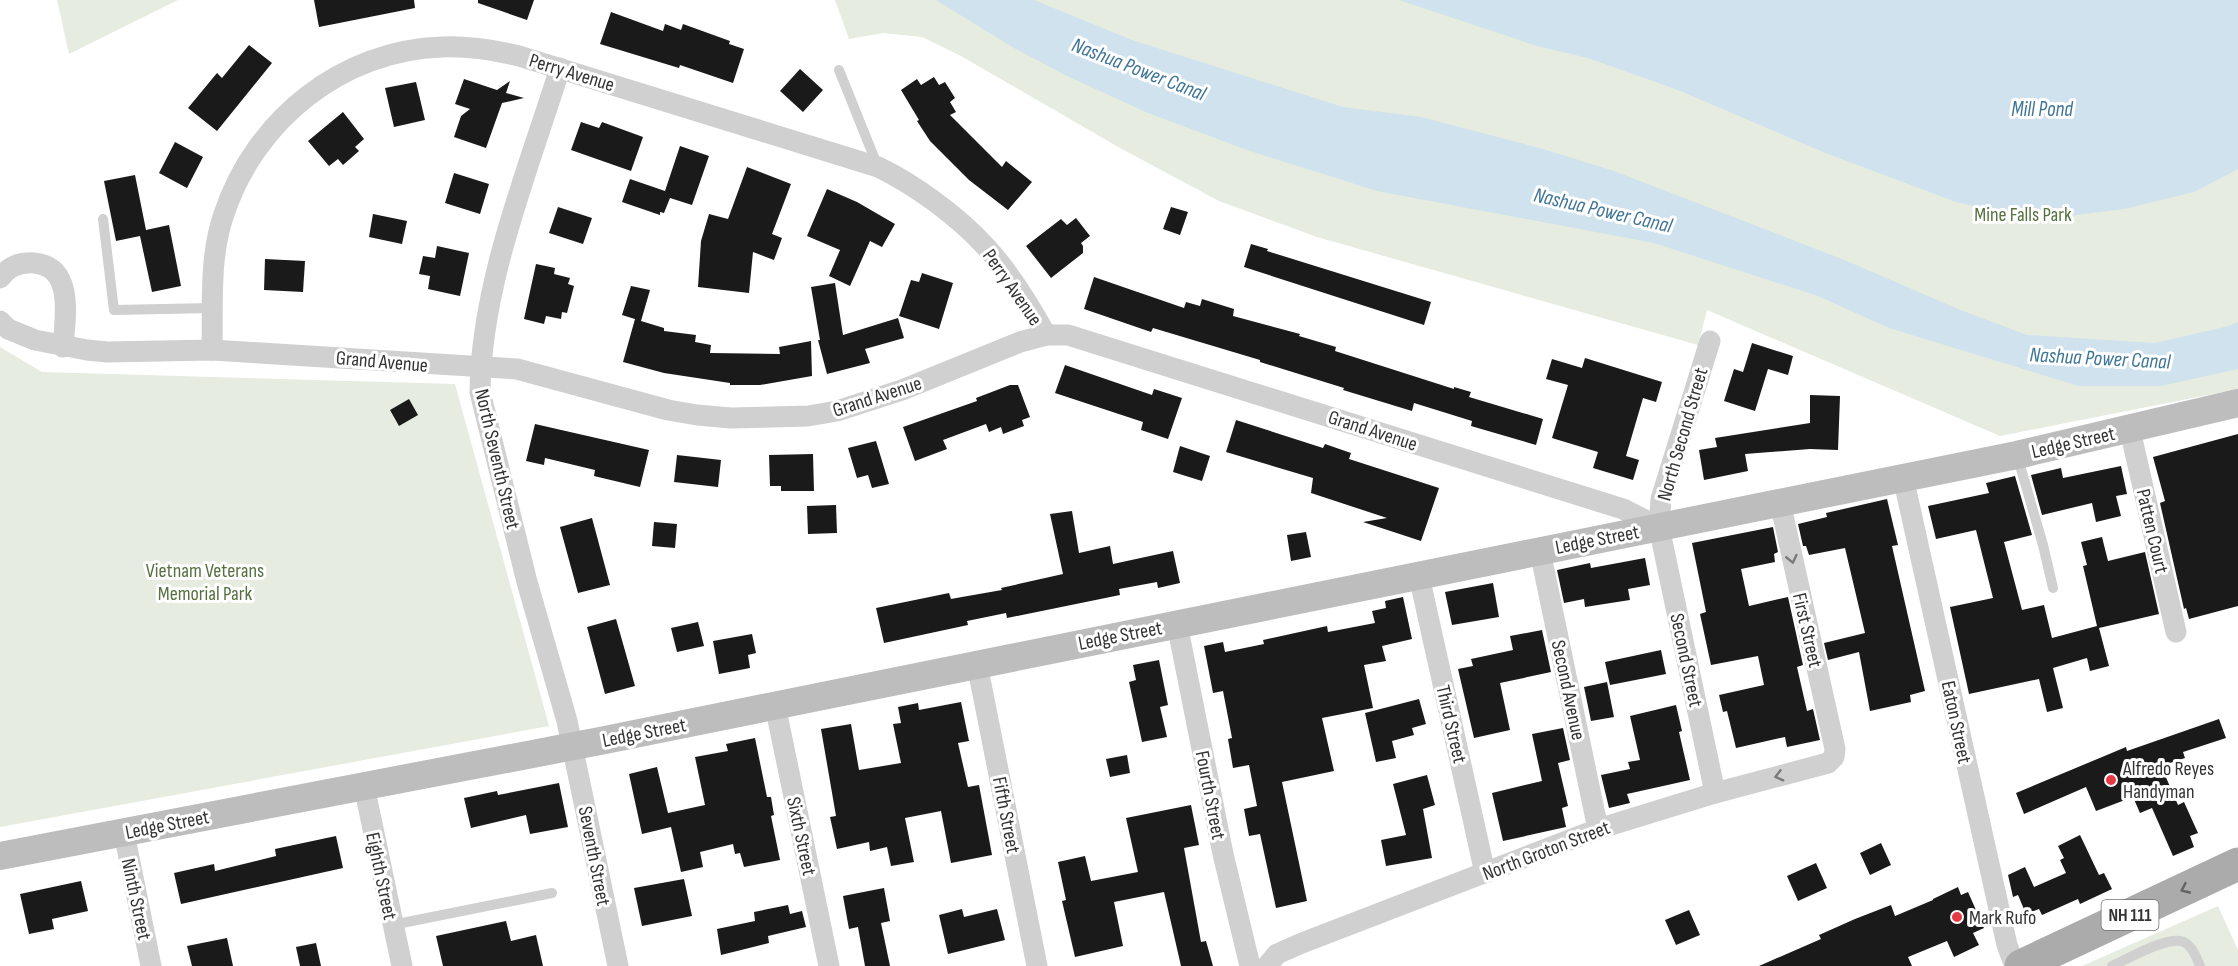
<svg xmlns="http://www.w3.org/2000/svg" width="2238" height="966" viewBox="0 0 2238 966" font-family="'Sofia Sans Condensed',sans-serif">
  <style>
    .green { fill: #e6ecdf }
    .water { fill: #cfe2ee }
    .building { fill: #1a1a1a }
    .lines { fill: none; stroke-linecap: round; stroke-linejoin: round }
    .lane { stroke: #d0d0d0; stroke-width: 10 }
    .street { stroke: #d0d0d0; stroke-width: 21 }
    .secondary { stroke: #bdbdbd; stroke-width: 28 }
    .primary { stroke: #ababab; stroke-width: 33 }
    .oneway { stroke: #7a7a7a }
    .oneway2 { stroke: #636363 }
    .poi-dot { fill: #e63946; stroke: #fff; stroke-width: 2 }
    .labels { text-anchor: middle; stroke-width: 6; stroke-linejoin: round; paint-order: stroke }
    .shield { fill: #fff; stroke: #707070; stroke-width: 1.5 }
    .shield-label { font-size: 18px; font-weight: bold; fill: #333 }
    .street-label { font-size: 20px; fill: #333; stroke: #fff }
    .park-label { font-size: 20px; fill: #56703f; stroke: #fff }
    .poi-label { font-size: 20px; fill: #333; stroke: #fff; text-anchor: start }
    .water-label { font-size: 21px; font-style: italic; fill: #3f7597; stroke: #fff }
  </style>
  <rect width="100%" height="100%" fill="#fff"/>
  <g class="green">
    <polygon points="57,0 178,0 69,54"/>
    <polygon points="835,0 2238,0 2238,389 2000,436 1707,310 1698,345 1317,237 1219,201 1120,148 961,56 922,37 883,33 849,39"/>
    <polygon points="0,347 42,372 455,384 549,726 0,827"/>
    <polygon points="2218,906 2238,950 2238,966 2082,966"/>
  </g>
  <g class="water">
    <polygon points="936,0 1034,0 1132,40 1343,107 1421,117 1543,149 1614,171 1847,261 1958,309 2027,335 2155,343 2229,326 2238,322 2238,369 2161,386 2079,386 1889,328 1818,296 1654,243 1377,191 1250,151 1148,113 1067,76 1014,48"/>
    <polygon points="1399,0 2238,0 2238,169 2194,192 2124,209 2037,220 1956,202 1828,154 1678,90 1588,58 1537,46"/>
  </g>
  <g class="building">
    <polygon points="314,0 414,0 415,8 319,27"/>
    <polygon points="478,0 534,0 527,20 478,3"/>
    <polygon points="611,12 663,31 665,24 681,30 683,24 730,41 729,44 744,49 733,83 680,65 679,68 600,44"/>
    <polygon points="249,45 272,63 217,131 188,108 217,73 222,78"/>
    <polygon points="800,69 823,90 803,112 780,91"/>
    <polygon points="934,77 939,85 945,82 955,98 950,102 956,112 950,115 1002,167 1006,161 1032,182 1008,210 969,180 930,141 917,121 919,120 901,90 917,79 921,85"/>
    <polygon points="464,79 497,90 510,81 506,93 524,98 502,103 486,148 454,137 461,116 470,109 455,104"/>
    <polygon points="416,82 425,120 394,127 385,88"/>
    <polygon points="343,112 364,139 355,147 359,151 343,165 338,159 329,166 308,141"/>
    <polygon points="581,122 599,128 602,122 643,137 631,171 571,150"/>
    <polygon points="175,142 203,157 187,188 159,173"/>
    <polygon points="680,146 709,156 692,205 670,198 664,213 660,212 660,215 622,202 630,179 665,191"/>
    <polygon points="747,167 791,184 772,234 782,238 774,260 753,252 749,293 698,287 701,241 709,214 728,219"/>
    <polygon points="454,173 489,184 480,214 445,203"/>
    <polygon points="135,175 146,230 169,225 181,286 152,292 140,236 116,241 104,181"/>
    <polygon points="827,189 857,202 895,224 882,247 870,241 850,286 829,276 840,250 807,236"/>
    <polygon points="558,207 592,218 583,244 549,233"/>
    <polygon points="1171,207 1188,212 1180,235 1163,229"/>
    <polygon points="373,214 407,221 402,244 369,237"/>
    <polygon points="1076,218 1090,236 1081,243 1083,246 1083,253 1051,278 1026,246 1061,219 1067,225"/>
    <polygon points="1251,244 1268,249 1267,251 1431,302 1424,325 1244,267"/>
    <polygon points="437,246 469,253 460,296 428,289 430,276 419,274 423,256 435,258"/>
    <polygon points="265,259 305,261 303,292 264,290"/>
    <polygon points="536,264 555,268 554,274 570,278 568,284 574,286 567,313 562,312 561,319 546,316 544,324 524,319"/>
    <polygon points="922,273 953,283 939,329 899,316 911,280 919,282"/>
    <polygon points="1094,277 1184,308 1186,302 1200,306 1202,299 1234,309 1233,316 1300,334 1299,336 1336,347 1335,351 1454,389 1454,387 1471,392 1469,397 1543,419 1536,445 1471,426 1472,421 1414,403 1412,411 1343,390 1344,388 1260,362 1260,360 1153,328 1151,332 1084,309"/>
    <polygon points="835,283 843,335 898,318 904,338 865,349 870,363 827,374 818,340 820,340 811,287"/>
    <polygon points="631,286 650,290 641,321 664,328 664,331 696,335 695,342 711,345 710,353 780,354 779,347 811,341 812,376 760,385 730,385 730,383 664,373 623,362 635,319 638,320 622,315"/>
    <polygon points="1752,343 1793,356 1788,375 1768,369 1755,411 1724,401 1734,369 1743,372"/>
    <polygon points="1585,358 1662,382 1656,402 1643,398 1626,456 1639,460 1633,480 1593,468 1598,452 1552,438 1568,385 1546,379 1552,359 1582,368"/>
    <polygon points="1065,365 1152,395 1154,389 1182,398 1168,439 1141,430 1143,422 1055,393"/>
    <polygon points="1010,385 1018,385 1030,417 1022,420 1024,426 1003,434 1001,427 989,432 986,424 943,440 947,449 915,461 903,427 977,401 976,398"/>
    <polygon points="1810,395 1840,396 1838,450 1810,449 1745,454 1748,471 1704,480 1699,450 1717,447 1715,438 1810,423"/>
    <polygon points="409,399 418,415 399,426 390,410"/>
    <polygon points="1236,420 1323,448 1325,444 1351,453 1349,459 1439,488 1421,541 1363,522 1387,518 1311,493 1313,478 1226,452"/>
    <polygon points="535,424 649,450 640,487 594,476 595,470 545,458 544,465 526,461"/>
    <polygon points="2238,434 2238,606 2189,619 2186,608 2184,609 2160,503 2165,501 2153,457"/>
    <polygon points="876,441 889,484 872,488 868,475 857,478 848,448"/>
    <polygon points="1180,446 1210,456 1202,481 1173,472"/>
    <polygon points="813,454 814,491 781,491 781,486 770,486 769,455"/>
    <polygon points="677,455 721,460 718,487 674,482"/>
    <polygon points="2121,466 2127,494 2116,496 2121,516 2096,522 2092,503 2042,515 2031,475 2061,468 2063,478"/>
    <polygon points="2015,476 2032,535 2004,542 2022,610 2044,605 2052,638 2097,626 2083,566 2087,565 2081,542 2102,537 2108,561 2145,552 2159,614 2099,628 2109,666 2090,671 2087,658 2053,668 2063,708 2047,712 2039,679 1969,694 1950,607 1993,598 1976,530 1936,539 1928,506 1989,493 1986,483"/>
    <polygon points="1887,499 1898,545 1892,546 1925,691 1910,695 1911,702 1870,711 1859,652 1828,660 1824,643 1865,633 1845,548 1809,555 1806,546 1803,546 1798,524 1827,517 1826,513"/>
    <polygon points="836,505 837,533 808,534 807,506"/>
    <polygon points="1072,511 1079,553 1110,546 1113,564 1173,551 1180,583 1158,588 1157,582 1119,589 1120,595 1007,618 1006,613 967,621 968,625 884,643 876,608 949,593 951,599 962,597 1002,590 1001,588 1063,574 1050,514"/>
    <polygon points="592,518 610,585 578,593 560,527"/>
    <polygon points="654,522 677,524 675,548 652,546"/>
    <polygon points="1773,527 1778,552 1774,554 1775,562 1741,569 1749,606 1788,597 1803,665 1797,667 1807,711 1813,709 1820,740 1787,747 1785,737 1736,748 1727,711 1723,712 1719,695 1764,685 1758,656 1711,665 1700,614 1706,612 1692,543"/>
    <polygon points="1306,532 1311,557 1291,561 1287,535"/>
    <polygon points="1645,558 1650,585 1628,589 1630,600 1585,607 1584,599 1564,603 1557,570 1590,563 1591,568"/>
    <polygon points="1493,583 1499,617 1452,625 1445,592"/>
    <polygon points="1403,597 1412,639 1382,646 1386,661 1364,665 1373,708 1322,718 1334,771 1282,782 1307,901 1276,908 1260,834 1249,836 1244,809 1257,806 1249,765 1233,768 1228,739 1232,738 1223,691 1213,693 1204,646 1223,642 1225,652 1264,644 1263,640 1327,626 1328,632 1375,623 1372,611 1386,608 1385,601"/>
    <polygon points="616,619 635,686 605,694 587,627"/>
    <polygon points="698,622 704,646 677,652 671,628"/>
    <polygon points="1542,630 1551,672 1500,683 1510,730 1474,738 1458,669 1473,666 1471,659 1513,650 1510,636"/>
    <polygon points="752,634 756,653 748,655 750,668 719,674 713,641"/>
    <polygon points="1661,650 1666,674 1610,685 1605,662"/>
    <polygon points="1159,660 1168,705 1160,707 1167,737 1142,742 1129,682 1136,680 1133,665"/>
    <polygon points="1607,682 1614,717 1591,721 1584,687"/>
    <polygon points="1419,699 1426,724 1412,728 1414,735 1392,741 1396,758 1376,762 1365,713"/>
    <polygon points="961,702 969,741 958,743 968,787 979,785 992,855 951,863 941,811 905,818 914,862 891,866 887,847 870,851 869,842 837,849 830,817 836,816 821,729 851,724 859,770 901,763 893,724 901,723 898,707 918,703 919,710"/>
    <polygon points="1676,705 1682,731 1679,732 1690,780 1627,794 1630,803 1609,808 1601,775 1630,769 1628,762 1640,760 1630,716"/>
    <polygon points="2219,719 2226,738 2183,752 2185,758 2161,766 2178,805 2184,802 2198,833 2190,836 2194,847 2173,856 2152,808 2140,813 2133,797 2096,811 2086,787 2024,814 2016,793 2126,747 2127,751"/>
    <polygon points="1563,728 1570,760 1558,763 1568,806 1562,808 1566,827 1503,841 1492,793 1542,781 1532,734"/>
    <polygon points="755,738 767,797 771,797 774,815 771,816 780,860 744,867 740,853 735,854 733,844 700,852 703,867 681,872 671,827 642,834 629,774 657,767 668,813 705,805 695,757 728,751 726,744"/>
    <polygon points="1127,755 1130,773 1110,777 1106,759"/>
    <polygon points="1427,775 1435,805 1423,809 1432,858 1386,866 1381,840 1406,835 1393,784"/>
    <polygon points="559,783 568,827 530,834 526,815 471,828 464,798 497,791 498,795"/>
    <polygon points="1191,805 1199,845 1184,848 1201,942 1206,941 1213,966 1181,966 1164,892 1114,902 1123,946 1075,957 1062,901 1066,900 1058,862 1085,856 1091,881 1138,872 1126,818"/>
    <polygon points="2080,835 2099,875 2104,873 2112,889 2080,904 2078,899 2042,915 2039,909 2026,914 2018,895 2013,897 2008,875 2025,867 2034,887 2066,873 2060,860 2064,858 2058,846"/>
    <polygon points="336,836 343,868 181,904 174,873 214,864 215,871 276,856 275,849"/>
    <polygon points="1881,843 1891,865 1870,875 1860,853"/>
    <polygon points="1816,863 1827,888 1798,901 1787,876"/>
    <polygon points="684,879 692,916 642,926 634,888"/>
    <polygon points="81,881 88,911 52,919 54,929 29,934 20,894"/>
    <polygon points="1958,887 1961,895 1968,892 1984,928 1973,933 1979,945 1954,957 1947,941 1908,957 1912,966 1759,966 1821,939 1819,935 1855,919 1891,905 1895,916 1933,900 1933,899"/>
    <polygon points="884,888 890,921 881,923 890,966 865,966 858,927 849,929 843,896"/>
    <polygon points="788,905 790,914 802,911 806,927 768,936 769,943 721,955 717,929 755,921 754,912"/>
    <polygon points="962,909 964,917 997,909 1005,940 948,954 939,915"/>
    <polygon points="1689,910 1700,935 1676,945 1665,920"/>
    <polygon points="506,921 511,941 536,935 543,966 443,966 436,936"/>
    <polygon points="227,938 233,966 192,966 187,946"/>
    <polygon points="316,943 321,966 300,966 296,947"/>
  </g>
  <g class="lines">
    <g class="lane">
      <polyline points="839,70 878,167"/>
      <polyline points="103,219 114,310 212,308"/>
      <polyline points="2017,455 2043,545 2053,588"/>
      <polyline points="392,925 552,893"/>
      <path d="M2112,966C2128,959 2168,935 2184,942C2193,947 2196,957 2200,966"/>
    </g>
    <g class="street">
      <path d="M560,68C528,171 481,283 480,392L527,582L567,721L618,966"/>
      <path d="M0,278C8,267 20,262 34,263C75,267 65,318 63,347"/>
      <polyline points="0,321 8,329 35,340 87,350 107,352 212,350 517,369 668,410 697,415 731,418 808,416 837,411 902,390 1020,342 1046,335 1068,335 1623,509 1659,527"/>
      <polyline points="1710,341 1661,499 1659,527 1715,793"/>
      <path d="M212,350C213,306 209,256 224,214C255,120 342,50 442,47C468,46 494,50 519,56L878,167C914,184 959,217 986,247C1010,273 1029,304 1046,335"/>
      <polyline points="2130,430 2176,632"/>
      <polyline points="1903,477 2007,945 2015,966"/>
      <polyline points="1540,551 1598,829"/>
      <polyline points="1419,576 1485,873"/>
      <polyline points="1177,624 1223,854 1250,966"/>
      <polyline points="977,664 1037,966"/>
      <polyline points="775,705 829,966"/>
      <polyline points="364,786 402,966"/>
      <polyline points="124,833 151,966"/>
      <polyline points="1267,966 1277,954 1302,943 1598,829 1715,793 1828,763 1834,757 1835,749 1780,502"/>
    </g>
    <polyline class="secondary" points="0,856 600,741 2017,455 2238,403"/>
    <polyline class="primary" points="2021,966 2238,864"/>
  </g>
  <defs><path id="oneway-chevron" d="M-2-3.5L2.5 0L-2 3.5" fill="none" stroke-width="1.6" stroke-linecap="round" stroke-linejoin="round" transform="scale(1.5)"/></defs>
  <g class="oneway">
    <use href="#oneway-chevron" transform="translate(1792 559) rotate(77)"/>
    <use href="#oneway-chevron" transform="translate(1779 776) rotate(165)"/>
  </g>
  <use class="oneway2" href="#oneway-chevron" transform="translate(2185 889) rotate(155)"/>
  <g class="poi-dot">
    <circle cx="2111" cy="780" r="6"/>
    <circle cx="1957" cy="917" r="6"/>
  </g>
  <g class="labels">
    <rect class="shield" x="2101.5" y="900" width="57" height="30" rx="4.5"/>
    <g class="shield-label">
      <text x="2130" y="921">NH 111</text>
    </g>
    <g class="street-label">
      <text transform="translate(572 72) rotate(17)" y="7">Perry Avenue</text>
      <text transform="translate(1013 287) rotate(55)" y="7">Perry Avenue</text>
      <text transform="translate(382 361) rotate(5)" y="7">Grand Avenue</text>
      <text transform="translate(877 396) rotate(-18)" y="7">Grand Avenue</text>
      <text transform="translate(1373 430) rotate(18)" y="7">Grand Avenue</text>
      <text transform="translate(1682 434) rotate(-74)" y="7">North Second Street</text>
      <text transform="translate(2073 442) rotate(-13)" y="7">Ledge Street</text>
      <text transform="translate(498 459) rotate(77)" y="7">North Seventh Street</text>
      <text transform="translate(2153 531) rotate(77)" y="7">Patten Court</text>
      <text transform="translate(1597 539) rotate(-11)" y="7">Ledge Street</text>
      <text transform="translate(1808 630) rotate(77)" y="7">First Street</text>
      <text transform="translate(1120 635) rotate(-11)" y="7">Ledge Street</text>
      <text transform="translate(1687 660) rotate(78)" y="7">Second Street</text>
      <text transform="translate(1569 690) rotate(78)" y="7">Second Avenue</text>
      <text transform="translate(1957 722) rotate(78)" y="7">Eaton Street</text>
      <text transform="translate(1452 724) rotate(77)" y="7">Third Street</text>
      <text transform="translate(644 732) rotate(-11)" y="7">Ledge Street</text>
      <text transform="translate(1211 795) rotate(79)" y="7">Fourth Street</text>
      <text transform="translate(1007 815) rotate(79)" y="7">Fifth Street</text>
      <text transform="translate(167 824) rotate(-11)" y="7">Ledge Street</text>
      <text transform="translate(802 836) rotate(78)" y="7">Sixth Street</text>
      <text transform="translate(1546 850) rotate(-21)" y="7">North Groton Street</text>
      <text transform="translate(595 856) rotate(79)" y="7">Seventh Street</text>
      <text transform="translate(382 876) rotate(78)" y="7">Eighth Street</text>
      <text transform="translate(137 899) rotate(78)" y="7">Ninth Street</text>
    </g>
    <g class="park-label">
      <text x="2023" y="221">Mine Falls Park</text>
      <text x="205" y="577">Vietnam Veterans<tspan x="205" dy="23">Memorial Park</tspan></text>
    </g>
    <g class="poi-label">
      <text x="2123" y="775">Alfredo Reyes<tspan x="2123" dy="23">Handyman</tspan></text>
      <text x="1969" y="924">Mark Rufo</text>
    </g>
    <g class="water-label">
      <text transform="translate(1139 69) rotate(21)" y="7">Nashua Power Canal</text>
      <text x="2042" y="116">Mill Pond</text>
      <text transform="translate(1603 210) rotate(13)" y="7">Nashua Power Canal</text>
      <text transform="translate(2100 358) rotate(3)" y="7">Nashua Power Canal</text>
    </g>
  </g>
</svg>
